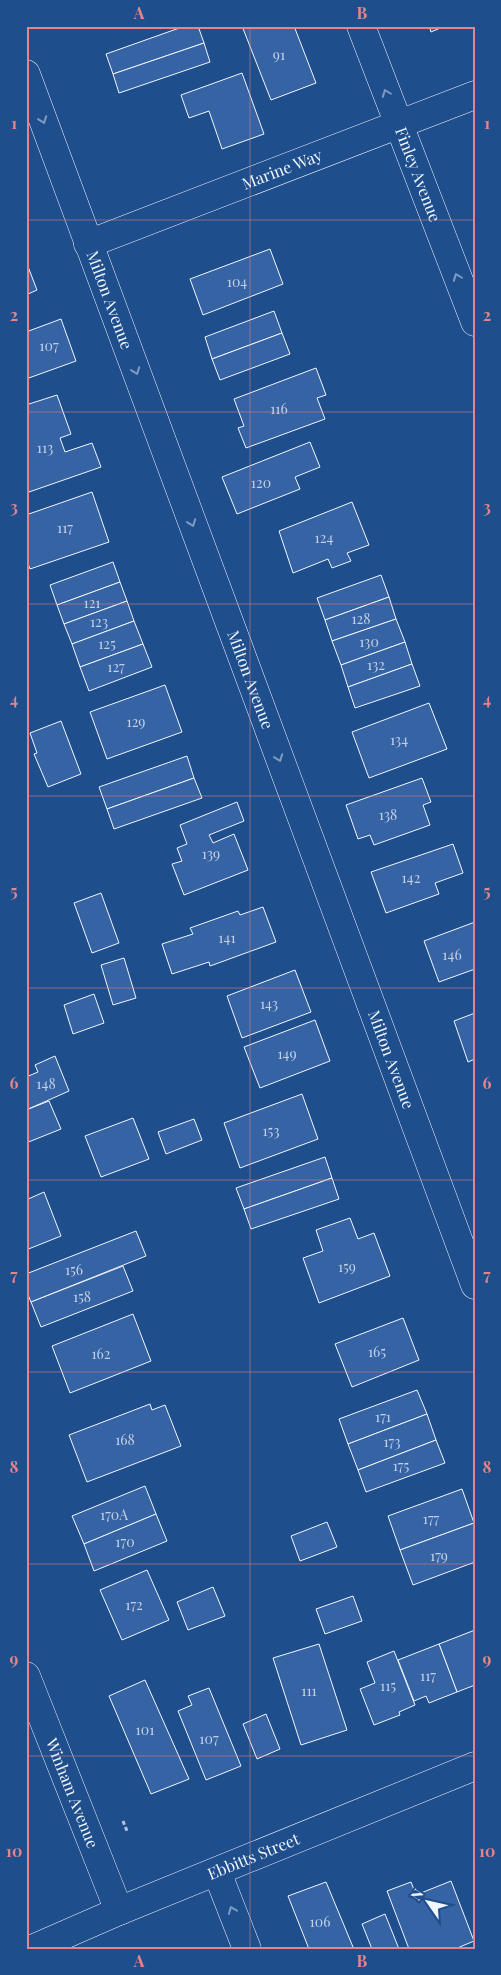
<svg xmlns="http://www.w3.org/2000/svg" width="501" height="1975" viewBox="0 0 501 1975" font-family="'Playfair Display',serif">
  <style>
    .building { fill: #3563a3; stroke: #f2f6ff }
    .lines { fill: none; stroke-linecap: round; stroke-linejoin: round }
    .minor-casing { stroke: #f2f6ff; stroke-width: 29 }
    .tertiary-casing { stroke: #f2f6ff; stroke-width: 29 }
    .path { stroke: #b3c4dc; stroke-width: 3; stroke-dasharray: 4 2.5; stroke-linecap: butt }
    .minor { stroke: #1f4e8c; stroke-width: 28 }
    .tertiary { stroke: #1f4e8c; stroke-width: 28 }
    .oneway { stroke: #7e9ac0 }
    .grid { fill: none; stroke: #e38589; stroke-width: 1; stroke-opacity: 0.55 }
    .labels { text-anchor: middle; stroke-width: 4; stroke-linejoin: round; paint-order: stroke }
    .number-label { font-size: 14px; fill: #c3d1e8 }
    .street-label { font-size: 16px; fill: #f2f6ff; stroke: #1f4e8c }
    .neatline { fill: none; stroke: #e38589; stroke-width: 2 }
    .grid-label { font-size: 16px; text-anchor: middle; font-weight: bold; fill: #e38589 }
  </style>
  <rect width="100%" height="100%" fill="#1f4e8c"/>
  <g class="building">
    <polygon points="185,26 198,26 204,43 113,74 106,54"/>
    <polygon points="242,26 294,26 316,83 271,100"/>
    <polygon points="429,26 445,26 431,32"/>
    <polygon points="204,43 210,62 119,93 113,74"/>
    <polygon points="242,73 264,134 222,149 209,111 189,118 181,95"/>
    <polygon points="270,249 283,284 203,315 190,279"/>
    <polygon points="27,264 37,290 26,295 26,265"/>
    <polygon points="274,311 282,333 212,359 205,337"/>
    <polygon points="61,319 76,361 26,379 26,332"/>
    <polygon points="282,333 290,354 220,380 212,359"/>
    <polygon points="316,368 326,395 317,398 325,419 246,448 238,428 244,426 234,399"/>
    <polygon points="57,395 71,434 60,438 65,452 92,443 101,467 29,492 26,484 26,405"/>
    <polygon points="310,442 320,467 295,477 300,489 237,514 222,477"/>
    <polygon points="92,492 109,542 30,569 26,559 26,515"/>
    <polygon points="352,502 369,545 347,553 351,561 332,568 328,559 293,573 279,531"/>
    <polygon points="113,562 120,582 57,605 50,585"/>
    <polygon points="381,575 389,597 325,620 317,598"/>
    <polygon points="120,582 127,601 64,624 57,605"/>
    <polygon points="389,597 396,619 332,641 325,620"/>
    <polygon points="127,601 134,621 72,644 64,624"/>
    <polygon points="396,619 405,642 341,665 332,641"/>
    <polygon points="134,621 143,644 80,667 72,644"/>
    <polygon points="405,642 412,664 348,687 341,665"/>
    <polygon points="143,644 152,667 89,691 80,667"/>
    <polygon points="412,664 420,686 355,708 348,687"/>
    <polygon points="165,685 182,732 107,759 90,712"/>
    <polygon points="429,703 447,749 369,778 352,732"/>
    <polygon points="61,721 81,774 48,787 34,754 37,753 30,733"/>
    <polygon points="187,756 194,778 107,809 99,787"/>
    <polygon points="194,778 202,798 114,829 107,809"/>
    <polygon points="422,778 431,802 423,805 430,825 374,845 370,835 358,839 346,805"/>
    <polygon points="237,802 244,821 209,835 213,843 234,834 248,870 184,895 172,864 182,861 177,848 187,844 180,825"/>
    <polygon points="453,844 463,873 435,883 439,894 386,913 371,872"/>
    <polygon points="101,893 119,943 92,953 74,903"/>
    <polygon points="263,907 276,942 210,966 209,962 172,974 162,944 193,934 190,928 238,911 240,915"/>
    <polygon points="475,922 475,969 439,982 424,941"/>
    <polygon points="124,958 136,998 113,1005 101,965"/>
    <polygon points="295,970 311,1012 242,1038 227,996"/>
    <polygon points="94,994 104,1023 73,1034 64,1005"/>
    <polygon points="475,1013 475,1059 468,1062 454,1021"/>
    <polygon points="315,1020 330,1061 260,1088 244,1047"/>
    <polygon points="55,1056 69,1091 26,1110 26,1077 38,1072 35,1065"/>
    <polygon points="302,1094 318,1139 240,1168 224,1123"/>
    <polygon points="49,1101 61,1129 26,1143 26,1110"/>
    <polygon points="133,1118 149,1159 101,1177 85,1136"/>
    <polygon points="194,1119 202,1140 166,1154 158,1132"/>
    <polygon points="325,1157 332,1178 244,1209 236,1188"/>
    <polygon points="332,1178 339,1199 251,1229 244,1209"/>
    <polygon points="44,1192 61,1236 26,1250 26,1200"/>
    <polygon points="350,1218 358,1239 374,1233 390,1276 319,1303 303,1258 323,1251 316,1230"/>
    <polygon points="136,1231 146,1256 31,1302 26,1290 26,1274"/>
    <polygon points="123,1266 133,1291 41,1327 31,1302"/>
    <polygon points="133,1314 151,1361 70,1393 52,1346"/>
    <polygon points="403,1318 419,1360 352,1387 335,1344"/>
    <polygon points="417,1390 427,1414 348,1444 339,1419"/>
    <polygon points="150,1404 152,1410 165,1405 181,1446 87,1482 69,1435"/>
    <polygon points="427,1414 436,1440 358,1470 348,1444"/>
    <polygon points="436,1440 445,1463 366,1492 358,1470"/>
    <polygon points="145,1486 156,1514 84,1544 72,1516"/>
    <polygon points="462,1489 474,1523 400,1550 388,1516"/>
    <polygon points="156,1514 167,1541 94,1571 84,1544"/>
    <polygon points="327,1522 337,1547 300,1561 291,1536"/>
    <polygon points="474,1523 475,1562 413,1585 400,1550"/>
    <polygon points="147,1570 169,1620 122,1640 100,1590"/>
    <polygon points="213,1587 225,1616 188,1630 177,1602"/>
    <polygon points="353,1596 362,1621 325,1634 316,1609"/>
    <polygon points="475,1630 475,1685 457,1692 439,1644"/>
    <polygon points="319,1644 347,1730 301,1745 273,1658"/>
    <polygon points="439,1644 457,1692 429,1703 426,1696 414,1701 398,1660"/>
    <polygon points="394,1651 415,1705 399,1712 400,1715 374,1725 360,1689 375,1683 367,1662"/>
    <polygon points="145,1680 189,1779 151,1794 109,1696"/>
    <polygon points="209,1688 241,1766 206,1780 178,1711 192,1705 188,1696"/>
    <polygon points="266,1714 280,1749 257,1759 243,1724"/>
    <polygon points="451,1881 474,1941 455,1949 409,1949 387,1891 411,1882 416,1895"/>
    <polygon points="326,1882 353,1947 349,1949 309,1949 288,1896"/>
    <polygon points="385,1914 399,1949 372,1949 362,1924"/>
  </g>
  <g class="lines">
    <g class="minor-casing">
      <g id="minor">
        <path id="s1" d="M361,26L475,322"/>
        <path id="s2" d="M26,74L475,1285"/>
        <path id="s3" d="M88,244L475,95"/>
        <path id="s4" d="M26,1676L119,1911"/>
        <polyline points="217,1872 247,1949"/>
      </g>
    </g>
    <g class="tertiary-casing">
      <g id="tertiary">
        <path id="s5" d="M32,1949L119,1911L475,1766"/>
      </g>
    </g>
    <polyline class="path" points="123,1821 127,1831"/>
    <use href="#minor" class="minor"/>
    <use href="#tertiary" class="tertiary"/>
  </g>
  <defs><path id="oneway-chevron" d="M-2-3.5L2.5 0L-2 3.5" fill="none" stroke-width="1.6" stroke-linecap="round" stroke-linejoin="round" transform="scale(1.25)"/></defs>
  <g class="oneway">
    <use href="#oneway-chevron" transform="translate(386 93) rotate(-111)"/>
    <use href="#oneway-chevron" transform="translate(43 120) rotate(70)"/>
    <use href="#oneway-chevron" transform="translate(457 277) rotate(-111)"/>
    <use href="#oneway-chevron" transform="translate(136 371) rotate(70)"/>
    <use href="#oneway-chevron" transform="translate(192 523) rotate(70)"/>
    <use href="#oneway-chevron" transform="translate(279 758) rotate(70)"/>
    <use href="#oneway-chevron" transform="translate(232 1910) rotate(-112)"/>
  </g>
  <path class="grid" d="M250,26V1949M26,220H475M26,412H475M26,604H475M26,796H475M26,988H475M26,1180H475M26,1372H475M26,1564H475M26,1756H475"/>
  <g class="labels">
    <g class="number-label">
      <text x="279" y="60">91</text>
      <text x="237" y="287">104</text>
      <text x="49" y="351">107</text>
      <text x="279" y="414">116</text>
      <text x="45" y="453">113</text>
      <text x="261" y="488">120</text>
      <text x="65" y="533">117</text>
      <text x="324" y="543">124</text>
      <text x="92" y="608">121</text>
      <text x="361" y="624">128</text>
      <text x="99" y="627">123</text>
      <text x="369" y="647">130</text>
      <text x="107" y="649">125</text>
      <text x="376" y="670">132</text>
      <text x="116" y="672">127</text>
      <text x="136" y="727">129</text>
      <text x="399" y="745">134</text>
      <text x="388" y="820">138</text>
      <text x="211" y="859">139</text>
      <text x="411" y="883">142</text>
      <text x="227" y="943">141</text>
      <text x="452" y="960">146</text>
      <text x="269" y="1009">143</text>
      <text x="287" y="1059">149</text>
      <text x="46" y="1089">148</text>
      <text x="271" y="1136">153</text>
      <text x="347" y="1272">159</text>
      <text x="74" y="1275">156</text>
      <text x="82" y="1302">158</text>
      <text x="377" y="1357">165</text>
      <text x="101" y="1359">162</text>
      <text x="383" y="1422">171</text>
      <text x="125" y="1445">168</text>
      <text x="392" y="1447">173</text>
      <text x="401" y="1471">175</text>
      <text x="114" y="1520">170A</text>
      <text x="431" y="1524">177</text>
      <text x="125" y="1547">170</text>
      <text x="439" y="1561">179</text>
      <text x="134" y="1610">172</text>
      <text x="428" y="1681">117</text>
      <text x="388" y="1691">115</text>
      <text x="309" y="1696">111</text>
      <text x="145" y="1735">101</text>
      <text x="209" y="1744">107</text>
      <text x="320" y="1927">106</text>
    </g>
    <g class="street-label">
      <text dy="6" stroke="none"><textPath href="#s3" startOffset="208">Marine Way</textPath></text>
      <text dy="6" stroke="none"><textPath href="#s1" startOffset="159">Finley Avenue</textPath></text>
      <text dy="6" stroke="none"><textPath href="#s2" startOffset="241">Milton Avenue</textPath></text>
      <text dy="6" stroke="none"><textPath href="#s2" startOffset="646">Milton Avenue</textPath></text>
      <text dy="6" stroke="none"><textPath href="#s2" startOffset="1051">Milton Avenue</textPath></text>
      <text dy="6" stroke="none"><textPath href="#s4" startOffset="126">Winham Avenue</textPath></text>
      <text dy="6" stroke="none"><textPath href="#s5" startOffset="240">Ebbitts Street</textPath></text>
    </g>
  </g>
  <rect width="501" height="1975" fill="none" stroke="#1f4e8c" stroke-width="55"/>
  <g transform="translate(428 1902) rotate(304)" stroke="#1f4e8c" stroke-width="4" paint-order="stroke">
  <path d="M0-4L9 19L0 12L-9 19Z" fill="#f2f6ff"/>
  <text y="-8" font-size="14" font-weight="bold" text-anchor="middle" fill="#f2f6ff">N</text>
  </g>
  <rect x="28" y="28" width="446" height="1920" class="neatline"/>
  <g class="grid-label">
    <text x="139" y="19">A</text>
    <text x="362" y="19">B</text>
    <text x="14" y="129">1</text>
    <text x="487" y="129">1</text>
    <text x="14" y="321">2</text>
    <text x="487" y="321">2</text>
    <text x="14" y="513">3</text>
    <text x="487" y="513">3</text>
    <text x="14" y="705">4</text>
    <text x="487" y="705">4</text>
    <text x="14" y="897">5</text>
    <text x="487" y="897">5</text>
    <text x="14" y="1089">6</text>
    <text x="487" y="1089">6</text>
    <text x="14" y="1281">7</text>
    <text x="487" y="1281">7</text>
    <text x="14" y="1473">8</text>
    <text x="487" y="1473">8</text>
    <text x="14" y="1665">9</text>
    <text x="487" y="1665">9</text>
    <text x="14" y="1857">10</text>
    <text x="487" y="1857">10</text>
    <text x="139" y="1967">A</text>
    <text x="362" y="1967">B</text>
  </g>
</svg>
